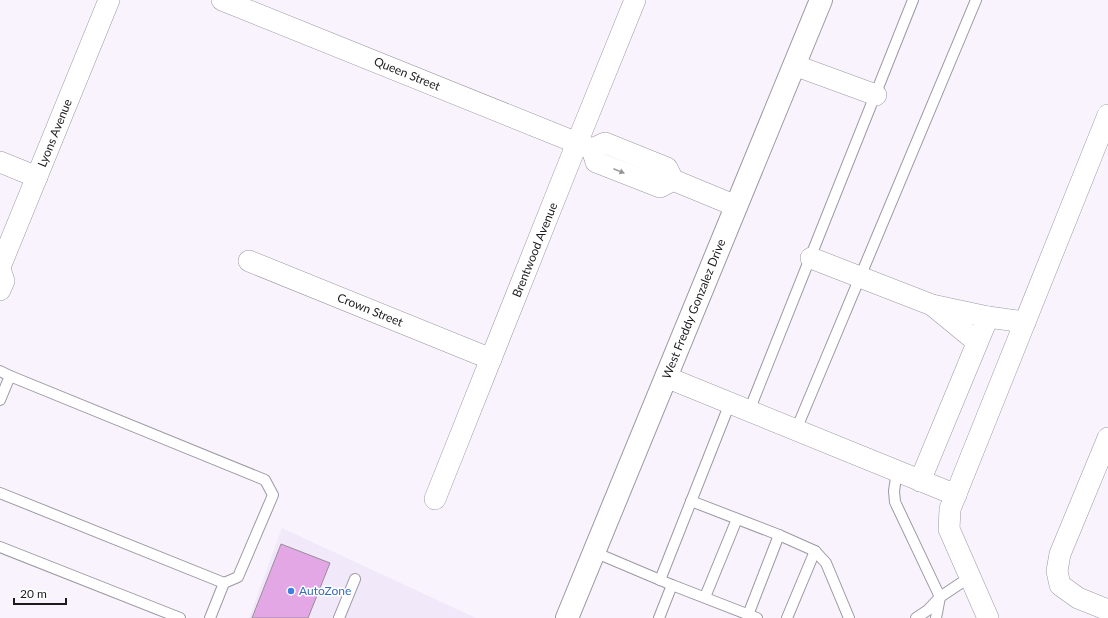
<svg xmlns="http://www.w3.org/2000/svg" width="1108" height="618" viewBox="0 0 1108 618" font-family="Lato,sans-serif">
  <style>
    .built { fill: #f1e8f9 }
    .building { fill: #e4a7e6; stroke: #968e96 }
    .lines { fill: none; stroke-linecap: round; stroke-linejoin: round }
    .service-casing { stroke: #9d98a2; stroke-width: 12 }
    .minor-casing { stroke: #9d98a2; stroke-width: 22 }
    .secondary-casing { stroke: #9d98a2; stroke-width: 24 }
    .service { stroke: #fff; stroke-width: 10 }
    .minor { stroke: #fff; stroke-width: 21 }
    .secondary { stroke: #fff; stroke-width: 22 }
    .oneway { fill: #999899 }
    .shop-dot { fill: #3f7fe0; stroke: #fff; stroke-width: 1.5 }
    .labels { text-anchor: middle; stroke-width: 3; stroke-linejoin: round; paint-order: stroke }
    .street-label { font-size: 12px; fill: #1c1a1d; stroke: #fff }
    .shop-label { font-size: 12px; fill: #366cbe; stroke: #fff; text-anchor: start }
  </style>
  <rect width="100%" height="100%" fill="#f8f3fd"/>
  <polygon class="built" points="282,528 476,618 249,618"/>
  <polygon class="building" points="281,544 330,563 308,618 252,618"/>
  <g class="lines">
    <g class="service-casing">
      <g id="service">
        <polyline points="0,371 10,376 0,400"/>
        <polyline points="10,376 265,480 273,495 238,577 224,583 210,618"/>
        <polyline points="749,411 913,0"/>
        <polyline points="796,430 976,0"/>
        <polyline points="897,471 894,491 895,502 940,597 970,577"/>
        <polyline points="0,493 224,583"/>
        <polyline points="691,501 779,535 815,551 826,563 849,618"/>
        <polyline points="0,547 180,618"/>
        <polyline points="594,552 672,585 659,618"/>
        <polyline points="660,580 730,403"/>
        <polyline points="672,585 757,618"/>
        <polyline points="705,597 737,519"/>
        <polyline points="748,615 779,535"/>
        <polyline points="339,618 355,579"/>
        <polyline points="787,618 815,551"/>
        <polyline points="916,618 928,610 940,597"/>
        <polyline points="936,618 940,597"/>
      </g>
    </g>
    <g class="minor-casing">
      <g id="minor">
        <polyline points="222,0 592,149 605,143 667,168 673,180 736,206"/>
        <polyline points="794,65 876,95"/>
        <polyline points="592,149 596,162 660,187 673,180"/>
        <polyline points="0,162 37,177"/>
        <polyline points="811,258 932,305"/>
        <polyline points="249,261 491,359"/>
        <polyline points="0,267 109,0"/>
        <polyline points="0,269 4,281 0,290"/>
        <polyline points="977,342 932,305 988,317"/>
        <polyline points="666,377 956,495"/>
        <polyline points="1108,438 1060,554 1057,571 1060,585 1078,598 1108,610"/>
        <polyline points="920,481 988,317 1025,322"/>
        <polyline points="435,499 577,143 635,0"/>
        <polyline points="988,618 949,529 950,509 1108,115"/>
      </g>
    </g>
    <g class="secondary-casing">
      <polyline id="secondary" points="567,618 821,0"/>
    </g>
    <use href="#service" class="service"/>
    <use href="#minor" class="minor"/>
    <use href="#secondary" class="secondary"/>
  </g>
  <defs><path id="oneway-solid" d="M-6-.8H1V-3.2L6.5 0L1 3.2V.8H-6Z"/></defs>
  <use class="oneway" href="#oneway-solid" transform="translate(619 171) rotate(22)"/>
  <circle class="shop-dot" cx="291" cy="591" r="4"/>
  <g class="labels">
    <g class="street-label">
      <text transform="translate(407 74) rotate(22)" y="4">Queen Street</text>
      <text transform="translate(55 133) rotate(-68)" y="4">Lyons Avenue</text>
      <text transform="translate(535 250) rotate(-68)" y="4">Brentwood Avenue</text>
      <text transform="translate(694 309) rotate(-68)" y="4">West Freddy Gonzalez Drive</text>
      <text transform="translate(370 310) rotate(22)" y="4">Crown Street</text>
    </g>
    <g class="shop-label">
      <text x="299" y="595">AutoZone</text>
    </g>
  </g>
  <path d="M14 598v6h52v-6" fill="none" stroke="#1c1a1d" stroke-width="2"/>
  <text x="20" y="598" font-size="12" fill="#1c1a1d" stroke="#ffffff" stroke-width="3" paint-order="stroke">20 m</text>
</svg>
